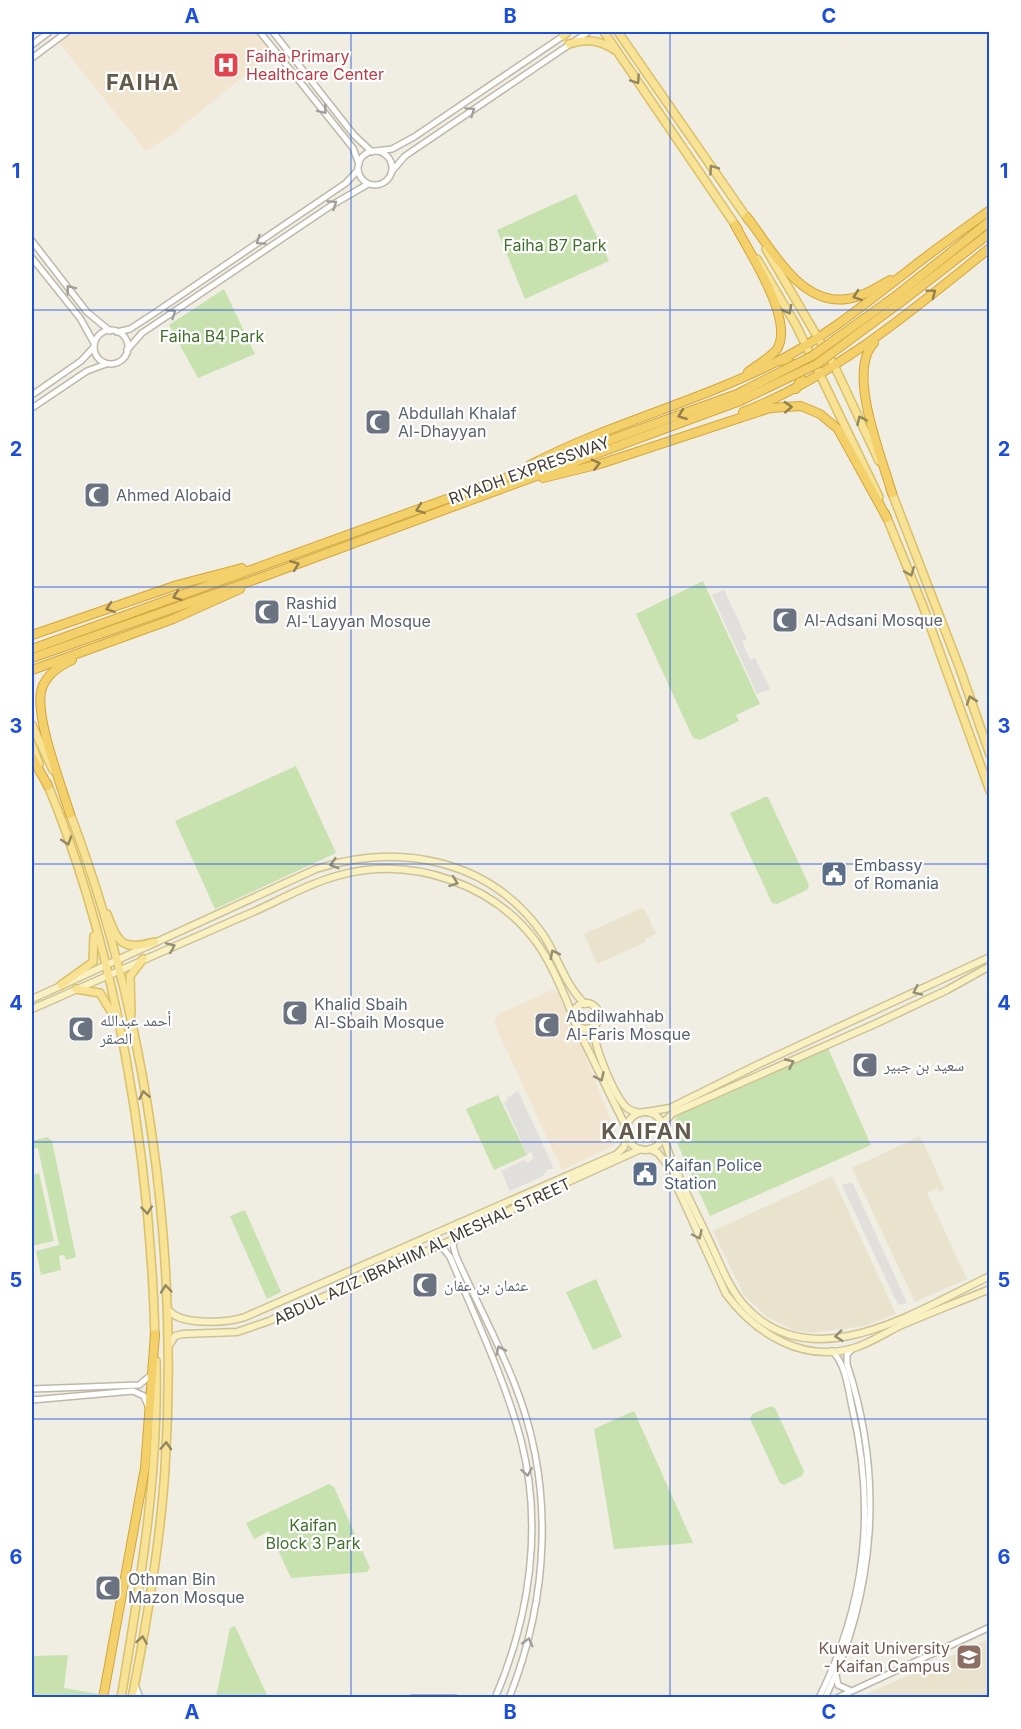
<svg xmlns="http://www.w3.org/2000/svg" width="1021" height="1729" viewBox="0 0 1021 1729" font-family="Inter,'Noto Naskh Arabic',sans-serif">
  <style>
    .commercial { fill: #f2e5cf }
    .education { fill: #e9e3ce }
    .green { fill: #c7e2ae }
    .parking { fill: #e1dfdb }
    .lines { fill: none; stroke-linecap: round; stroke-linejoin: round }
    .tertiary-casing { stroke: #beb8a9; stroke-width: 8 }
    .secondary-casing { stroke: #cdc296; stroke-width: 9 }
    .primary-casing { stroke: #dac067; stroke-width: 10 }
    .motorway-casing { stroke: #d2a63b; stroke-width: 10 }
    .tertiary { stroke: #fff; stroke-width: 5 }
    .secondary { stroke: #faf1c3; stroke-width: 6 }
    .primary { stroke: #f7e295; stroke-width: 7 }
    .motorway { stroke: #f4d06a; stroke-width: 8 }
    .motorway-bridge-casing { stroke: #d2a63b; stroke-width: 10; stroke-linecap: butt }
    .motorway-bridge { stroke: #f4d06a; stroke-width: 8 }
    .oneway { stroke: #938760 }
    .oneway2 { stroke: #a09e9a }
    .oneway3 { stroke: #927f4c }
    .oneway4 { stroke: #948e74 }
    .grid { fill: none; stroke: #1d4ed8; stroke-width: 1.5; stroke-opacity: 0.55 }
    .labels { text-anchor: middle; stroke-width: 4.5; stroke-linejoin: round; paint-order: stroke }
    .health-label { font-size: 16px; fill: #be3a42; stroke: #fff; text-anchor: start }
    .park-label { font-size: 16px; fill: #406e2c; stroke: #fff }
    .worship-label { font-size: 16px; fill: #5b616d; stroke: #fff; text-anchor: start }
    .street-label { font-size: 16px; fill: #413d34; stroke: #fff }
    .service-label { font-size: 16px; fill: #4e5e75; stroke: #fff; text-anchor: start }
    .education-label { font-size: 16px; fill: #785e54; stroke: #fff; text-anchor: end }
    .district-label { font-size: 22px; font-weight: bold; letter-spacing: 1.5px; fill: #635c4c; stroke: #fff }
    .neatline { fill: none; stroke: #1d4ed8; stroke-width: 2 }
    .grid-label { font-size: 20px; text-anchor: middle; font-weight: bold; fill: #1d4ed8 }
  </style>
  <rect width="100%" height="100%" fill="#f0ede3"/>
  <g class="commercial">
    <polygon points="66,32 260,32 275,51 170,136 146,151 56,39"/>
    <polygon points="552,990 560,993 579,1035 581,1045 617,1136 613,1146 562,1170 494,1023 499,1014"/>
  </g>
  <g class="education">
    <polygon points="641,908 645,910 656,934 645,939 646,942 597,964 584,934"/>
    <polygon points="920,1136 945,1190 939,1192 937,1188 927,1193 967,1279 915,1302 852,1168"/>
    <polygon points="832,1176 896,1314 865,1326 811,1333 792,1330 767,1317 744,1295 713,1231"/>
    <polygon points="989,1639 989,1697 860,1697 907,1676"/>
  </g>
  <g class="green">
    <polygon points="576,194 609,261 525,299 497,230"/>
    <polygon points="224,289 255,354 198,378 169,325"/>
    <polygon points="703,581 760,704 736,715 739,721 700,740 693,738 636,614"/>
    <polygon points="296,766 336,853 215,909 175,821"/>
    <polygon points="765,797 768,797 809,885 807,890 777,904 772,903 730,813"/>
    <polygon points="828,1048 871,1145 710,1216 674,1136 673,1126 677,1115"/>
    <polygon points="498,1095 527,1155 494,1170 466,1109"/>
    <polygon points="47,1137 52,1141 76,1257 66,1260 64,1255 59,1256 61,1270 41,1275 36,1251 59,1245 38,1148 32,1149 32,1141"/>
    <polygon points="39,1173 54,1241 32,1246 32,1175"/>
    <polygon points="245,1210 281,1292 267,1299 230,1216"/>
    <polygon points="596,1279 622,1337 593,1350 566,1292"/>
    <polygon points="771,1406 775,1408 804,1471 802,1476 784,1485 780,1483 750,1419 752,1414"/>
    <polygon points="634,1411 693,1543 614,1549 594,1429"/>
    <polygon points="329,1484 334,1487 370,1568 367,1572 291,1578 269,1531 254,1539 246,1523"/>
    <polygon points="235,1626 268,1697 216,1697 230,1628"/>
    <polygon points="68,1655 64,1688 98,1694 98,1697 32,1697 32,1656"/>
  </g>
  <g class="parking">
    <polygon points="724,590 747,639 742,641 750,660 755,658 770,689 757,694 712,595"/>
    <polygon points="518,1091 554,1169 547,1169 543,1176 510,1191 501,1171 524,1160 528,1163 534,1158 531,1152 527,1154 504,1102 508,1101 507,1098"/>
    <polygon points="852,1182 907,1303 898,1305 842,1185"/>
  </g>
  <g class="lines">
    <g class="tertiary-casing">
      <g id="tertiary">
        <polyline points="260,32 353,148 359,164"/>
        <polyline points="273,32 354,135 372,152"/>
        <polyline points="32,45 49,32"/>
        <polyline points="32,58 67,32"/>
        <polyline points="376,151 392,149 414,137 566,34"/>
        <circle cx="375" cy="168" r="17"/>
        <polyline points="392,171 405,156 588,32"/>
        <polyline points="32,241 87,312 110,331"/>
        <polyline points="32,258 80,318 94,343"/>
        <circle cx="111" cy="347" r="17"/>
        <polyline points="117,332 130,329 153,314 346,183 358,170"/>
        <polyline points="127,350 142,333 332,205 368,184"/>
        <polyline points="32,395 81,361 94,347"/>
        <polyline points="32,408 87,371 106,364"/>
        <path d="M456,1238L453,1245L456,1256C475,1299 498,1341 515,1385C555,1486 549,1598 509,1698"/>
        <path d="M437,1246L443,1248L450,1257C475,1317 504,1377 521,1440C543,1526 530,1617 495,1698"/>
        <polyline points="32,1389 139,1385 151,1375"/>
        <polyline points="32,1400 133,1391 144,1396 148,1406"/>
        <polyline points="836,1675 838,1685 849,1690"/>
        <polyline points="135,1685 140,1698"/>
        <polyline points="412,1698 455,1698"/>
        <path d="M819,1698C866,1603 876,1509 852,1407C848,1389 846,1364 832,1351"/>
        <path d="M825,1698C876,1591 884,1476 847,1364V1355L852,1349"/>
        <polyline points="837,1698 990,1627"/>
      </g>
    </g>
    <g class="secondary-casing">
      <g id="secondary">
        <path d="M32,999L316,869C399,842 489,859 542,933C558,956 564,984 585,1004"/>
        <circle cx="586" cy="1016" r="13"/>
        <path d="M32,1009C101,978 170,948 239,918C274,904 307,883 344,874C414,857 494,884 537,943C552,964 563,992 573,1016"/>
        <polyline points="576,1025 626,1127"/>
        <path d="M594,1026C592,1043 614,1096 627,1108C631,1111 635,1112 640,1113"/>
        <polyline points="646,1112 670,1108 759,1064 990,957"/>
        <circle cx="645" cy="1131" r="19"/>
        <polyline points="662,1124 673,1113 877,1023 947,990 990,966"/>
        <path d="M663,1135C673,1170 692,1203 707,1236C718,1258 727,1285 743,1304C811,1382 918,1310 990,1276"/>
        <path d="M650,1149L658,1153L666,1163L726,1294C756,1334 803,1363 854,1348C871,1343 888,1331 904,1324C932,1312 961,1301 990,1289"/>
        <path d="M168,1309C179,1326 227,1323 245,1317L617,1154L624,1147L627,1137"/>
        <polyline points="168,1347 175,1336 183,1334 237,1332 269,1321 456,1238 548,1191 641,1149"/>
      </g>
    </g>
    <g class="primary-casing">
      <g id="primary">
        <polyline points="604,32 738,229"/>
        <polyline points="618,32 749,221"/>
        <polyline points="563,36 567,32"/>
        <path d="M569,44C586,38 600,40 615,50"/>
        <polyline points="766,249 835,367 879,461"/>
        <polyline points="757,259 796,325 879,497"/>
        <polyline points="890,488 960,669 990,755"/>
        <polyline points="885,513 923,606 990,791"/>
        <polyline points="32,725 53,770"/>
        <polyline points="32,745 39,764"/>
        <path d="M47,783C117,951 150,1156 155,1337"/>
        <path d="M69,811C148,1018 179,1248 165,1469C160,1546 147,1622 132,1698"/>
        <path d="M107,914C118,943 122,951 154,942"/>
        <polyline points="61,985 93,962 94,936"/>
        <polyline points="76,989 100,993 112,1013"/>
        <polyline points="131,1013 130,976 143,959"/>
        <path d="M121,1698C140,1585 159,1475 156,1361"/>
      </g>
    </g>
    <g class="motorway-casing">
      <g id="motorway">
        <path d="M747,217C771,248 800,306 847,299C862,297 876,288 890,280"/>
        <path d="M735,225C749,252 795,320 777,349C770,358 757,365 748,372"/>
        <polyline points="897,295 990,221"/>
        <polyline points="901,302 990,233"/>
        <path d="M874,343C846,371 882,458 892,493"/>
        <polyline points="779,361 786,360 797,367 801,379 796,389"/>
        <path d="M743,412C836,376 912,310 990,248"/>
        <path d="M530,465C610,423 698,402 778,361C826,337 867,302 909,270C935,249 963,230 990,210"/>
        <polyline points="543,478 600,464 770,408 801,406 820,414 838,429 887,518"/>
        <polyline points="32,635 177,585 242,568"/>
        <polyline points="32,649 737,394"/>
        <polyline points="32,658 265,576 740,401"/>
        <polyline points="32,670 173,619 240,589"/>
        <polyline points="32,757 48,786"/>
        <path d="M70,814C62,787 33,713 42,688C47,674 59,666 72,660"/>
        <polyline points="103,1698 145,1468 155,1334"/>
      </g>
    </g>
    <use href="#tertiary" class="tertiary"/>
    <use href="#secondary" class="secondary"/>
    <use href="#primary" class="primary"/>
    <use href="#motorway" class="motorway"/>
    <g class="motorway-bridge-casing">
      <g id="motorway-bridge">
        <polyline points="737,394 812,356 897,295"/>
        <polyline points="740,401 817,364 901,302"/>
      </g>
    </g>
    <use href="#motorway-bridge" class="motorway-bridge"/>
  </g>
  <defs><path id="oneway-chevron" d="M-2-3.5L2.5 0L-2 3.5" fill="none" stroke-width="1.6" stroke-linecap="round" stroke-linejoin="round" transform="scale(1.5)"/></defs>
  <g class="oneway">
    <use href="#oneway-chevron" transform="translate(636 80) rotate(56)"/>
    <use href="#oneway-chevron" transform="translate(713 169) rotate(-125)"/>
    <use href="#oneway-chevron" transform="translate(788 310) rotate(62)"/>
    <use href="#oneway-chevron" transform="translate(861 420) rotate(-115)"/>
    <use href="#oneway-chevron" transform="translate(910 572) rotate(68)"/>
    <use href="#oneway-chevron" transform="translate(971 700) rotate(-109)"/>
    <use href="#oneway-chevron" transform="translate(67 841) rotate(72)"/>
    <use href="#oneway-chevron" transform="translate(144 1095) rotate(-101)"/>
    <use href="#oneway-chevron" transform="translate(147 1210) rotate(84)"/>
    <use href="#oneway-chevron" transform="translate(166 1289) rotate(-95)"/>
    <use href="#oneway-chevron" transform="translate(166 1446) rotate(-87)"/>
    <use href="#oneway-chevron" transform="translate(142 1640) rotate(-81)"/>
  </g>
  <g class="oneway2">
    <use href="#oneway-chevron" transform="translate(323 110) rotate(52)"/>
    <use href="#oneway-chevron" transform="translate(471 111) rotate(-34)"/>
    <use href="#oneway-chevron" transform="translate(333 204) rotate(-34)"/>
    <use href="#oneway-chevron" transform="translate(260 241) rotate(146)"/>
    <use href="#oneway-chevron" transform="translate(70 289) rotate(-128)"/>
    <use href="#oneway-chevron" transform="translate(172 313) rotate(-34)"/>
    <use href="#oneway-chevron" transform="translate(500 1350) rotate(-114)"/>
    <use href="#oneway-chevron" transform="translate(527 1472) rotate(80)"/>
    <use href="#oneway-chevron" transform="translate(528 1642) rotate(-75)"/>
  </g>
  <g class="oneway3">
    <use href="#oneway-chevron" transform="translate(932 293) rotate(-37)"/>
    <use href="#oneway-chevron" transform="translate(857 296) rotate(161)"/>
    <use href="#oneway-chevron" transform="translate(788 407) rotate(-3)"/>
    <use href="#oneway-chevron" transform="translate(682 415) rotate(160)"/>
    <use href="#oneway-chevron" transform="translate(596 464) rotate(-15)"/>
    <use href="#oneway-chevron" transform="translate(420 509) rotate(160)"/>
    <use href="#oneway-chevron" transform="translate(295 565) rotate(-21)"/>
    <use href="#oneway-chevron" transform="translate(177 596) rotate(160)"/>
    <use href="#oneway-chevron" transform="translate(110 608) rotate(161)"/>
  </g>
  <g class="oneway4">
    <use href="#oneway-chevron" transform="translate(334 864) rotate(164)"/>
    <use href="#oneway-chevron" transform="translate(454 882) rotate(20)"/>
    <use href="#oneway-chevron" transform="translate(171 947) rotate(-23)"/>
    <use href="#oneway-chevron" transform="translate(554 954) rotate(-117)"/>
    <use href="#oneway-chevron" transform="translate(917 991) rotate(155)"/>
    <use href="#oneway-chevron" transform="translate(790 1063) rotate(-25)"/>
    <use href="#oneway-chevron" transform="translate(600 1077) rotate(65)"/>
    <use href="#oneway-chevron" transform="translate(698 1235) rotate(65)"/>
    <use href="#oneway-chevron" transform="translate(839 1336) rotate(174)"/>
  </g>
  <path class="grid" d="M351,32V1698M670,32V1698M32,310H990M32,587H990M32,864H990M32,1142H990M32,1419H990"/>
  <defs>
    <g id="hospital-square" transform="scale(1.35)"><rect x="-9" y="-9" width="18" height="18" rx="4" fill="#e0444e" stroke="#fff"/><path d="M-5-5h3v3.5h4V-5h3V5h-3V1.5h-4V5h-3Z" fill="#fff"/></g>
    <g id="mosque-square" transform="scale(1.35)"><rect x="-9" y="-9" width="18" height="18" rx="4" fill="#6b7280" stroke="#fff"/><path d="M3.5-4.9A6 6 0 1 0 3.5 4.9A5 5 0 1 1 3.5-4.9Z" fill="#fff"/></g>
    <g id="civic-square" transform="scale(1.35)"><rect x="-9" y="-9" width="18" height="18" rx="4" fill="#5c6f8a" stroke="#fff"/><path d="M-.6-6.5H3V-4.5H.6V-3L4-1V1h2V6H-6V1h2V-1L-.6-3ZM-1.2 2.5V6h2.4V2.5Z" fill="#fff"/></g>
    <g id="university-square" transform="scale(1.35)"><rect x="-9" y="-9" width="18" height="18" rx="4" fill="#8d6e63" stroke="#fff"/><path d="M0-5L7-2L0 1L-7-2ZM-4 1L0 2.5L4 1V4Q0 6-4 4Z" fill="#fff"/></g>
  </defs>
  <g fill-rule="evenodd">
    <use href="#hospital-square" x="226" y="65"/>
    <use href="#mosque-square" x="378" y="422"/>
    <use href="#mosque-square" x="97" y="495"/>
    <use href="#mosque-square" x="267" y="612"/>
    <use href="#mosque-square" x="785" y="620"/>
    <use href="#civic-square" x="834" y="874"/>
    <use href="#mosque-square" x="295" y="1013"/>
    <use href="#mosque-square" x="547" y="1025"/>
    <use href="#mosque-square" x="81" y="1029"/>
    <use href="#mosque-square" x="865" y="1065"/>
    <use href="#civic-square" x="645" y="1174"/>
    <use href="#mosque-square" x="425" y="1285"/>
    <use href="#mosque-square" x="108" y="1588"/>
    <use href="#university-square" x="969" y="1657"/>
  </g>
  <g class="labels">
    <g class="health-label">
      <text x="246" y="62">Faiha Primary<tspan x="246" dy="18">Healthcare Center</tspan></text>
    </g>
    <g class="park-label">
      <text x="555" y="251">Faiha B7 Park</text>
      <text x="212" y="342">Faiha B4 Park</text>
      <text x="313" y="1531">Kaifan<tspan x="313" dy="18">Block 3 Park</tspan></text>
    </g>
    <g class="worship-label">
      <text x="398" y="419">Abdullah Khalaf<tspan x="398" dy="18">Al-Dhayyan</tspan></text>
      <text x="116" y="501">Ahmed Alobaid</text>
      <text x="286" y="609">Rashid<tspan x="286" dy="18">Al-ʿLayyan Mosque</tspan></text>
      <text x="804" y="626">Al-Adsani Mosque</text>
      <text x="314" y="1010">Khalid Sbaih<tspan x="314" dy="18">Al-Sbaih Mosque</tspan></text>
      <text x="566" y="1022">Abdilwahhab<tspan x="566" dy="18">Al-Faris Mosque</tspan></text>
      <text x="100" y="1026">أحمد عبدالله<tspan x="100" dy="18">الصقر</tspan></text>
      <text x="884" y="1071">سعيد بن جبير</text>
      <text x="444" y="1291">عثمان بن عفان</text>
      <text x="128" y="1585">Othman Bin<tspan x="128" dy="18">Mazon Mosque</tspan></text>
    </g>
    <g class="street-label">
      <text transform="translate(529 470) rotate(-20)" y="6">RIYADH EXPRESSWAY</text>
      <text transform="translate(422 1251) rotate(-25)" y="6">ABDUL AZIZ IBRAHIM AL MESHAL STREET</text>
    </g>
    <g class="service-label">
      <text x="854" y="871">Embassy<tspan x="854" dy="18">of Romania</tspan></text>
      <text x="664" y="1171">Kaifan Police<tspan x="664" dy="18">Station</tspan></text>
    </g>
    <g class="education-label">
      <text x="950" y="1654">Kuwait University<tspan x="950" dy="18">- Kaifan Campus</tspan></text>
    </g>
    <g class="district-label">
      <text x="143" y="90">FAIHA</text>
      <text x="647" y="1139">KAIFAN</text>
    </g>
  </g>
  <rect width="1021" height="1729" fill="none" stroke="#ffffff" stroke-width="66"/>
  <rect x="33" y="33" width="955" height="1663" class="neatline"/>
  <g class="grid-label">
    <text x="192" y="23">A</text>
    <text x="510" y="23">B</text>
    <text x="829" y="23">C</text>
    <text x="16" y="178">1</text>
    <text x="1004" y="178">1</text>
    <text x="16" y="456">2</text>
    <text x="1004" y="456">2</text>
    <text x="16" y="733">3</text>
    <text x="1004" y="733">3</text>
    <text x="16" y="1010">4</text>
    <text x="1004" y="1010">4</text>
    <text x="16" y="1287">5</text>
    <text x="1004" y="1287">5</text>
    <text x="16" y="1564">6</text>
    <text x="1004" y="1564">6</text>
    <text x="192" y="1719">A</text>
    <text x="510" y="1719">B</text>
    <text x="829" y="1719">C</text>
  </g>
</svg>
